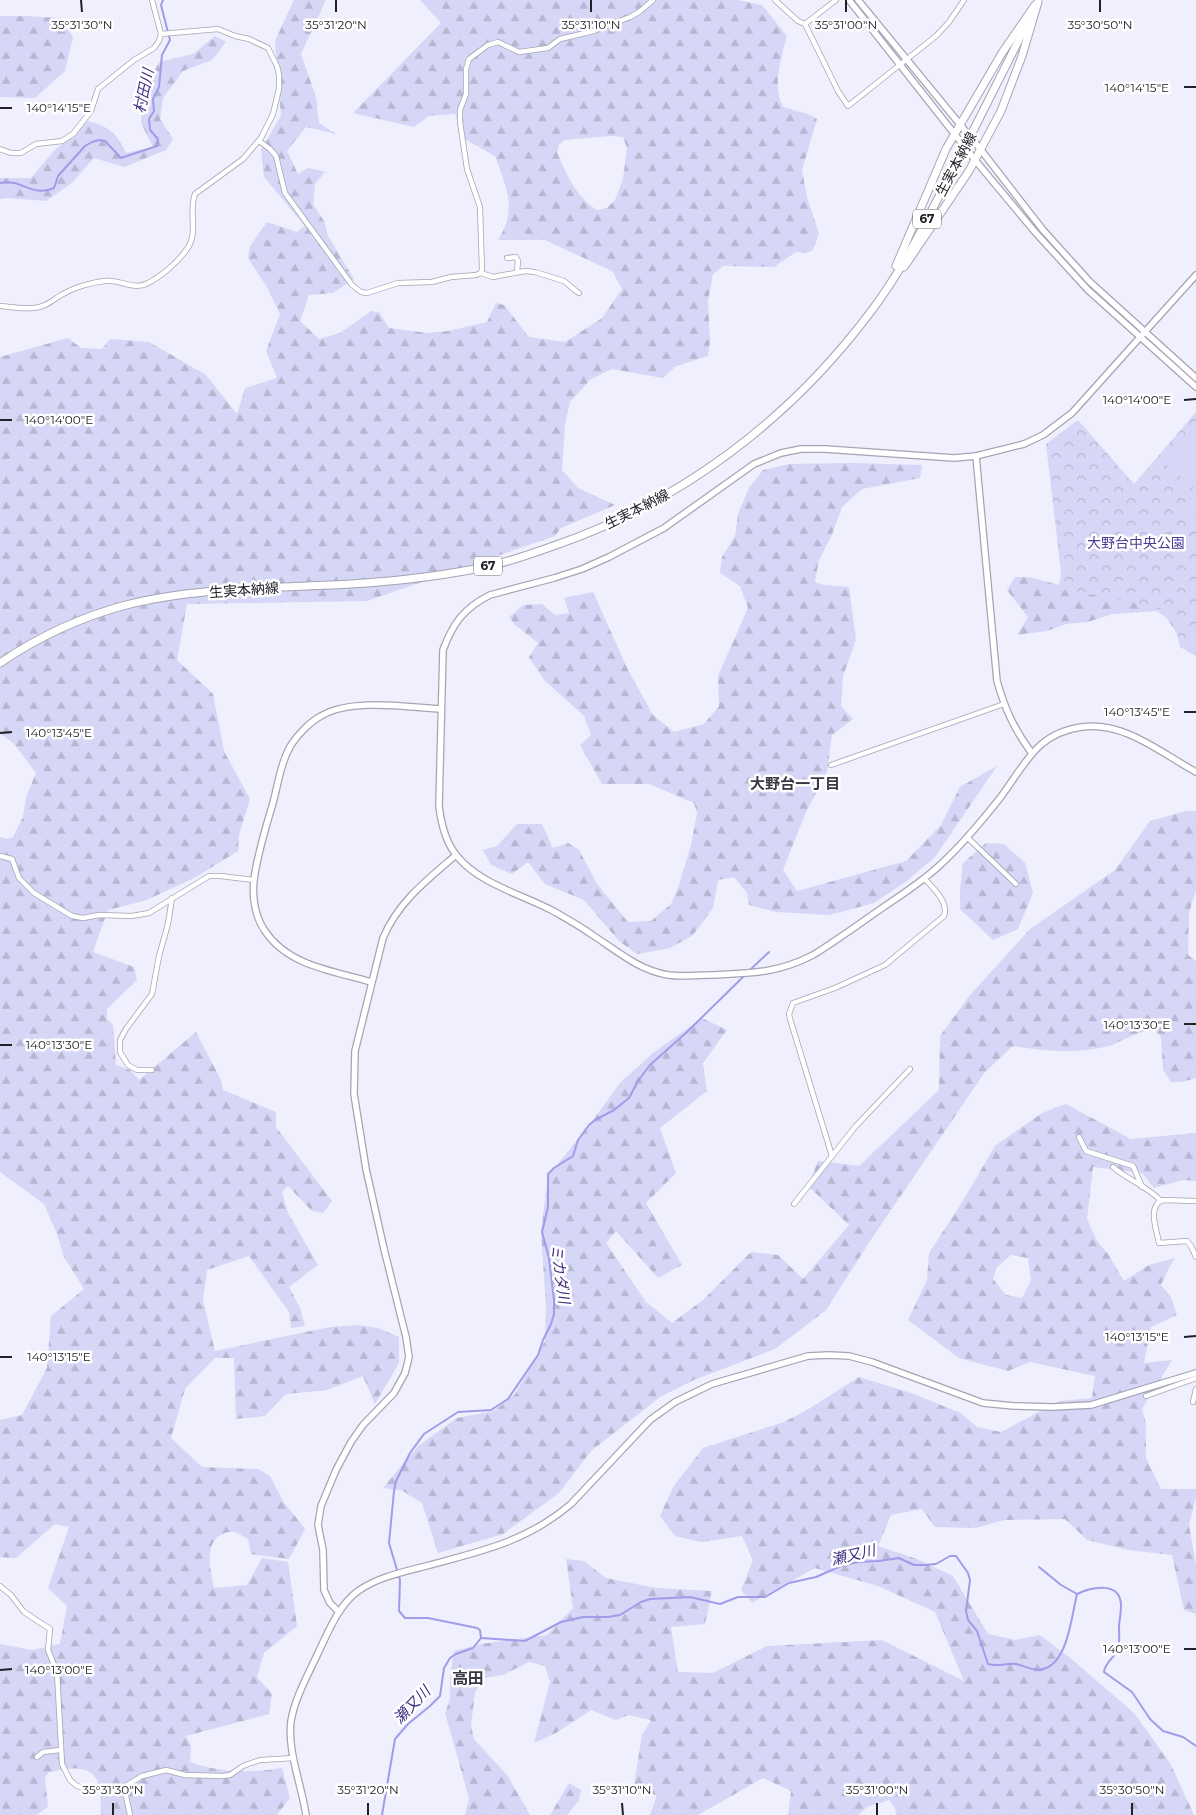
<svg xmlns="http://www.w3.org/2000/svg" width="1196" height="1815" viewBox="0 0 1196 1815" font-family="Montserrat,'Noto Sans JP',sans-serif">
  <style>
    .forest { fill: url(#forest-firs); fill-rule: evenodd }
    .park { fill: url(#park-crowns) }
    .pitch { fill: #d6d6f6 }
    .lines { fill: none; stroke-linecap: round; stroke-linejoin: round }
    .stream { stroke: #a19cea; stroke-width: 2 }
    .minor-casing { stroke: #a4a4b4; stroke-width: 6 }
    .tertiary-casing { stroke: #a4a4b4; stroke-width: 8 }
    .primary-casing { stroke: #a4a4b4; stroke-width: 9 }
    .minor { stroke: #fff; stroke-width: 4.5 }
    .tertiary { stroke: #fff; stroke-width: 5.5 }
    .primary { stroke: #fff; stroke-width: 7 }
    .primary-bridge-casing { stroke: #a4a4b4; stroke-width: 9; stroke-linecap: butt }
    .primary-bridge { stroke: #fff; stroke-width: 7 }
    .ticks { fill: none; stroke: #212128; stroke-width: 2 }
    .labels { text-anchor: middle; stroke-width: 5; stroke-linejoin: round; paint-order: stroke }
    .shield { fill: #fff; stroke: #646468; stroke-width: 1 }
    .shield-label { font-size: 12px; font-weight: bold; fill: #212128 }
    .street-label { font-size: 14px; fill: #212128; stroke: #fff }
    .park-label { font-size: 14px; fill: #4a3b95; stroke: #fff }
    .water-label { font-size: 15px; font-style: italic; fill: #402e87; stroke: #fff }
    .neighbourhood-label { font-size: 15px; font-weight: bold; fill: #393946; stroke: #fff }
    .quarter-label { font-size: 16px; font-weight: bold; fill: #393946; stroke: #fff }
    .ticks-label { font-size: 12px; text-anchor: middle; fill: #212128; stroke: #fff; stroke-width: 5; stroke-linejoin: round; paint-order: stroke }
  </style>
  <defs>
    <pattern id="forest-firs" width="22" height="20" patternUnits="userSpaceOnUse" patternTransform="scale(1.25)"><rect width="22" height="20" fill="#d6d6f6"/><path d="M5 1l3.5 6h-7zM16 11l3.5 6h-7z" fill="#b7b7d3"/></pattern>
    <pattern id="park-crowns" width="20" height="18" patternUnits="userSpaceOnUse" patternTransform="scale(1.25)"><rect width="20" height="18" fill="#d6d6f6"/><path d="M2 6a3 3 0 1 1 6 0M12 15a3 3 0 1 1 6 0" fill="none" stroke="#b7b7d3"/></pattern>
  </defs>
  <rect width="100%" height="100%" fill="#efeffd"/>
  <g class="forest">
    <path d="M294,0H326L301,54L316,97L319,123L336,134L306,127L287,151L298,174L308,168L325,172L315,184L313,204L324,221L328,236L354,279L333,293L309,295L300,321L319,339L340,333L371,311L379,312L389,328L428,333L448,331L487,322L496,303L504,305L529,337L565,342L602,318L622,289L612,271L545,240H498C518,209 506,187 495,156L463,138L455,114L429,116L414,127L353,113L441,23L420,0H738L762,5L787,36C781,59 772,86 783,107L808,114L817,119L802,170L807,197L819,234L812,251L804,253L796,252L774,267L723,266L713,274L708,301L710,341L708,356L676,366L663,378L612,369L591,379L570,402L565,425L562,470L578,488L615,505L561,528L555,536L367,601L187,604L177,660L213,694L224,751L250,799L239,835L238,851L196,877L147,900L108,910L93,952L134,967L137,980L107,1009V1019L113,1025L116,1065L130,1070L139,1080L196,1032L221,1080L223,1090L276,1112V1127L332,1201L323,1213L312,1211L288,1186L282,1192L288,1213L318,1265L289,1287L300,1308L305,1326L291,1328L289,1312L249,1256L207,1270L203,1300L215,1351L330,1327L357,1325L378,1328L399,1337V1363L375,1404L363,1376L327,1390L286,1394L265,1416L236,1419L234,1358H215L185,1389L171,1438L202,1467L258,1469L270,1476L283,1501L305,1529L289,1559L251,1554L248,1539C244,1537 239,1533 234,1532C229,1531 223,1533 219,1536C204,1547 211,1572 214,1588L247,1585L262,1558L288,1562L297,1626L264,1653L257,1677L272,1694L269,1714L186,1736L191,1745L190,1762C219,1773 252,1773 282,1768L290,1798L277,1815H101C100,1797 104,1773 81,1769C72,1767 58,1771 49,1772L45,1777L48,1807L36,1815H0V1644L32,1650L60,1644L67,1606L48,1588L69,1527L55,1524L16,1558L0,1557V1420L22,1415L47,1368L51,1316L84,1289L64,1257L57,1234L44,1204L0,1172V837L7,839L13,837L23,817L26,797L36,773L14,744L0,733V357L68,338L81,348L102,349L110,339L149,342L206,375L237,414L245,388L277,378L266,351L280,314L268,289L248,258L250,246L267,222L297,232L305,226L264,177L261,150L281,116L275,41ZM611,136L623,137L627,148L623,179L615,200L607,208L597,210C576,197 566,174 557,152L559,145L564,140Z"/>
    <polygon points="0,16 25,16 60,18 73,37 65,71 35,98 0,97"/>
    <path d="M215,36L226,42L212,60L183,71L163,98L160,119L173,139L166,150L124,167L94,158L73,182L46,201L8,198L0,199V178H31L53,152L88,121C108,126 118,134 126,153L153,147L141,123L143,94L159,62L193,54Z"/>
    <polygon points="850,463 922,465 920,478 862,489 842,507 831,537 819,560 815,582 824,585 849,587 856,640 843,676 841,706 853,719 832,735 827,772 806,812 783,870 797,891 906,861 941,825 960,787 997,766 935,857 904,883 874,903 830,915 776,912 749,905 747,893 734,877 718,880 713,908 692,936 670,948 637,954 619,941 584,900 545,884 528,862 512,874 491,865 483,850 497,846 517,824 542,824 553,848 568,843 579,850 597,884 628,922 651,921 671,904 679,885 691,845 697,813 694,803 649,784 602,784 580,745 591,735 584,716 544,680 529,657 538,643 515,625 509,617 523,605 542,604 555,615 569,613 564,598 593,592 628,670 653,715 674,732 704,724 719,706 718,676 748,608 740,586 720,573 722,557 735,536 738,514 749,488 763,470 789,464"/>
    <polygon points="1065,551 1196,581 1196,656 1180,647 1174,624 1157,611 1112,614 1088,622 1066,624 1047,631 1017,635 1028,617 1007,590 1015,577 1029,577 1059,585"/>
    <path d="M1186,811H1196V890L1189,913L1188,955L1196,961V1078L1182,1082H1171L1163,1070L1161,1037C1160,1035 1158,1033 1156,1032C1145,1026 1120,1043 1109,1046C1079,1054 1044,1051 1013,1046L985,1072L870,1241L826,1310L775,1349L694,1380L660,1397L591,1451L559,1493L503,1534L438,1553L422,1503L401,1490L383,1488L418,1446L457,1418L493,1411L506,1402L515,1394L545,1341L546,1307L541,1232L548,1176L588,1127L620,1083L653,1053L702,1018L727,1030L703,1063L707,1091L660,1128L676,1173L646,1203L682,1265L658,1278L616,1231L606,1243L646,1302L672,1323L703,1300L751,1252L778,1255L803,1279L849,1225L808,1186L818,1161L859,1166L939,1090L940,1036L970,995L1030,929L1115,870L1150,821Z"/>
    <polygon points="986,843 1004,844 1025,863 1033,893 1018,929 993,940 960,909 960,889 963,863"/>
    <path d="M1066,1104L1131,1139L1196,1133V1181L1183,1180L1154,1188L1142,1173L1093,1167L1087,1219L1097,1241L1108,1254L1124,1281L1149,1265L1175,1258L1168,1270L1161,1285L1171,1297L1177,1315L1151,1327L1144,1363L1172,1360L1142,1409L1146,1424V1458L1161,1489H1196V1497L1189,1525L1196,1565V1614L1184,1610L1172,1555L1129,1550L1087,1540L1065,1519L1004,1520L976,1528L935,1527L922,1509L891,1515L878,1546L917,1559L953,1576L988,1634L1015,1640L1040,1635L1069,1657L1134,1713L1170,1763L1194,1815H896L895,1808L889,1800L867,1807L858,1815H788L791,1791L763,1778L698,1815H650L657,1795L633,1791L642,1735L651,1720L628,1715L616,1720L591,1710L556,1733L534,1743L550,1682L545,1666L529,1662L503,1675L484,1678L475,1692L471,1725L474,1739L507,1775L530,1815H465L469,1798L445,1713L450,1699V1676L454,1651L481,1644L547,1635L573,1608L566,1559L584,1561L606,1578L656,1588L712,1591L705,1624L671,1627L678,1672L713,1673L767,1646L882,1640L964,1681L935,1612L878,1586L815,1568L752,1603L741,1590L753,1560L742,1536L701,1542L675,1536L660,1516L673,1487L703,1448L784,1422L807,1410L859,1377L911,1393L961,1413L977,1427L1001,1432L1060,1401L1092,1398L1095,1376L1030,1362L1008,1371L959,1358L908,1320L927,1280L929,1253L961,1204L995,1146L1042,1113ZM1011,1255L1028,1258L1031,1280L1022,1298L1006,1295L993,1279L997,1267Z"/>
    <polygon points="569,1783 581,1790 579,1800 567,1815 550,1815"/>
  </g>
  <polygon class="park" points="1196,412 1196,642 1183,643 1160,608 1063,589 1046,444 1078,420 1134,484"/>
  <g class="pitch">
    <polygon points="1196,422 1196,468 1185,481 1162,461"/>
    <polygon points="1196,484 1196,521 1185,511 1185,497"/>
  </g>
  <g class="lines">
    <g class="stream">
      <path d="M0,183C21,178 32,198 54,188L58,176L85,146L92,142L99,140L105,141L121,158L157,146L158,139L150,130L149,119L154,111L153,99L159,87L162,55L170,40L161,5L163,0"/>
      <polyline points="750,970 769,952"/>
      <polyline points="1039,1567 1061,1585 1077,1594"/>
      <path d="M481,1638L525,1641L561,1622L583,1617H608L620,1615L641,1602L650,1599L690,1597L720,1604L738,1597H765L789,1583L816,1577L841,1566L858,1562L879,1561L899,1558L914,1565H925L936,1564L950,1556H956L968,1573L970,1580L966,1611L968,1620L977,1631L988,1664C998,1667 1006,1663 1016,1664C1026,1666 1035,1673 1046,1668C1068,1660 1072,1614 1077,1594C1092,1587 1120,1581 1121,1605C1121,1612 1120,1618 1119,1625C1119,1632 1120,1642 1118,1648C1115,1658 1105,1662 1104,1672L1132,1692L1150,1719L1163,1731L1183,1737L1196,1746"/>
      <polyline points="481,1638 480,1630 477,1628 428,1618 405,1618 399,1611 400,1580 389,1543 394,1491 396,1481 410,1453 424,1434 458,1412 491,1410 508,1399 538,1355 543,1340 551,1324 554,1314 554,1300 549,1258 542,1232 548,1207 548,1174 554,1168 573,1156 578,1140 589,1125 595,1120 614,1110 629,1098 638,1081 650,1065 687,1032 745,975"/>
      <polyline points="382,1815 395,1739 408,1724 430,1706 440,1696 444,1668 450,1658 456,1654 473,1648 481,1638"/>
    </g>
    <g class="minor-casing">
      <g id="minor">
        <polyline points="775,0 798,21 805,24 836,0"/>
        <polyline points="805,24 838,91 848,106 936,36 949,22 964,0"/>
        <polyline points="259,141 270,149 276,156 285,193 352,285 361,292 367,293 398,283 432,282 451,277 476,275 481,273 482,269 480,207 467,169 460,122 460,110 466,94 466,69 469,59 488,45 498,42 519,52 548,48 560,39 594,31 630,17 639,12 653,0"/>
        <polyline points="0,149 11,153 21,153 36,144 62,141 73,134 91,111 98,89 134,60 154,48 159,41 161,34 152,0"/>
        <polyline points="507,258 516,257 518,261 517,272"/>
        <polyline points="481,273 493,277 525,271 535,272 564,281 576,291 579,293"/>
        <path d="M0,306C14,307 33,311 45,305C52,302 58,296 65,293C76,287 93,282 105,281C118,279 134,290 146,284C161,277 178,262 187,249C199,233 188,212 195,194L243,159L261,138L273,114L279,89V75L277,66L268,48L249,39L235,36L218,29L161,34"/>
        <polyline points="831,765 1004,704"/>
        <polyline points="968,838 1016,884"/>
        <polyline points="0,856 12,859 19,878 34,893 72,916 83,918 99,915 132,916 149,913 209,876 220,876 254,880"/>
        <polyline points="152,1070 137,1070 128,1065 120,1052 120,1040 126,1029 152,994 159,956 168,924 172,898"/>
        <polyline points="1079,1137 1086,1151 1133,1166 1142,1187"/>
        <path d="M832,1156L790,1019L789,1014L793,1003L835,988L885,965L944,916C949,902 933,888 924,878"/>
        <path d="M1113,1167C1128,1180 1147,1186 1161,1201"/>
        <path d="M1196,1201L1162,1200C1147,1207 1157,1231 1159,1243L1187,1241L1191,1246L1196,1257"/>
        <polyline points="794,1204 855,1127 910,1069"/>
        <polyline points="1146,1396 1196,1378"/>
        <polyline points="1193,1402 1196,1389"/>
        <polyline points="0,1586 11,1595 24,1612 50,1629 48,1650 57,1672 62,1764 70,1780 77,1786 89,1790 124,1787 142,1776 166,1770 185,1775 223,1776 230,1775 243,1766 260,1760 294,1758"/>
        <polyline points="37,1757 43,1752 60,1750"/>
        <polyline points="124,1787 130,1815"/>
      </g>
    </g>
    <g class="tertiary-casing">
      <g id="tertiary">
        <polyline points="849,0 975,160 1035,232 1088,290 1196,387"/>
        <polyline points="858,0 981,150 1043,230 1090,282 1196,378"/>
        <path d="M1196,275L1072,413L1043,435L1024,444L976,456L954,458L825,449H801L781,453L754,464L664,528L609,557L582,569L554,578L490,595C464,608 453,623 443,650L439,806C441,823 446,843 457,856C479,884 524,895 555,912C567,919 580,926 591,934C616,950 638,970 668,975C682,977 696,975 710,975C750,973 776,974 813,955C839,939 863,921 888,904C906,892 924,880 940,865C962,845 981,822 1000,798C1025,765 1036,733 1082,727C1124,721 1161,753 1196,772"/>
        <path d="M976,456L997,681C1005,709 1014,729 1031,752"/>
        <path d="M371,982C334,971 288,966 265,931C255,917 252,897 254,880C257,856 266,826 273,803C278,784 281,762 291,745C298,734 310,722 321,716C351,698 406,707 441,709"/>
        <path d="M339,1612L330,1603L324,1590L323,1550L318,1525L321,1506L336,1470L351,1442L363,1425L394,1393L405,1373L409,1357L406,1337L384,1249L366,1169L354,1094L355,1051L383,938C398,902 427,880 456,855"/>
        <path d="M306,1815C302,1786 287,1751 291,1721C295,1697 309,1673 319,1651C329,1630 339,1605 358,1591C378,1577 403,1572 426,1566C482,1551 526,1542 571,1504L650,1420L675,1402L712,1384L808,1356L829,1355L849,1356L872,1362L983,1403L1014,1406L1052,1407L1091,1405L1196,1373"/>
      </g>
    </g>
    <g class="primary-casing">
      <g id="primary">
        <polyline points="973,131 1028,22"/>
        <polyline points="896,266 946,149 1002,53 1035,5"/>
        <polyline points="904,267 969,171 1001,111 1022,56 1038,2"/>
        <path d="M0,663C38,637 81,617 126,605C195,587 279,588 351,584C398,581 444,576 489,566C512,561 534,553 556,545C681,502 789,420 869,314C907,265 933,207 961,153"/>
      </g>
    </g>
    <use href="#minor" class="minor"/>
    <use href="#tertiary" class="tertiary"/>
    <use href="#primary" class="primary"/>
    <g class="primary-bridge-casing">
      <polyline id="primary-bridge" points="961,153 973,131"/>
    </g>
    <use href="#primary-bridge" class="primary-bridge"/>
  </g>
  <path class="ticks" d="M81,0L82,12M336,0V12M591,0V12M846,0V12M1100,0V12M1184,87H1196M0,108H12M1184,400L1196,399M0,420H12M1184,712H1196M0,733L12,732M1184,1024H1196M0,1045H12M1184,1337L1196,1336M0,1357H12M1184,1649H1196M0,1670L12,1669M113,1803V1815M368,1803V1815M622,1803L623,1815M877,1803V1815M1132,1803V1815"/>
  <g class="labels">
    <g class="shield">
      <rect x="913" y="209.5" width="28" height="19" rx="4"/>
      <rect x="474" y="556.5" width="28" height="19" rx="4"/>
    </g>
    <g class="shield-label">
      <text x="927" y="223">67</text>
      <text x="488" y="570">67</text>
    </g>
    <g class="street-label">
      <text transform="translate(956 164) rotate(-62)" y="5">生実本納線</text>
      <text transform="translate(637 509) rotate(-27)" y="5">生実本納線</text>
      <text transform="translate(244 590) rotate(-4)" y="5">生実本納線</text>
    </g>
    <g class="park-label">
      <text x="1136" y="548">大野台中央公園</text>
    </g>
    <g class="water-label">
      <text transform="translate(144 91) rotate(-78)" y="5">村田川</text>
      <text transform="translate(560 1274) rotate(82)" y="5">ミカダ川</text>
      <text transform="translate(853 1555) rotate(-13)" y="5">瀬又川</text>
      <text transform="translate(412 1705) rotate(-46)" y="5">瀬又川</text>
    </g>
    <g class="neighbourhood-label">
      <text x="795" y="789">大野台一丁目</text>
    </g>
    <g class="quarter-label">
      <text x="468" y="1684">高田</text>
    </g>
  </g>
  <g class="ticks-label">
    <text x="82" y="29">35°31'30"N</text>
    <text x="336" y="29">35°31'20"N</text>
    <text x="591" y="29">35°31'10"N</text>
    <text x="846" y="29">35°31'00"N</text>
    <text x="1100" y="29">35°30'50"N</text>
    <text x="1137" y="92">140°14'15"E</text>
    <text x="59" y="112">140°14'15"E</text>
    <text x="1137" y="404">140°14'00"E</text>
    <text x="59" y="424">140°14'00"E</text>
    <text x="1137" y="716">140°13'45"E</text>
    <text x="59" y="737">140°13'45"E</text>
    <text x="1137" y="1029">140°13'30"E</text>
    <text x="59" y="1049">140°13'30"E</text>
    <text x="1137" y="1341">140°13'15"E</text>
    <text x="59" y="1361">140°13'15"E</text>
    <text x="1137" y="1653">140°13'00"E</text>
    <text x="59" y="1674">140°13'00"E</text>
    <text x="113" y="1794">35°31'30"N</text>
    <text x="368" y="1794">35°31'20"N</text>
    <text x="622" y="1794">35°31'10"N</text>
    <text x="877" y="1794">35°31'00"N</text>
    <text x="1132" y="1794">35°30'50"N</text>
  </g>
</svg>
